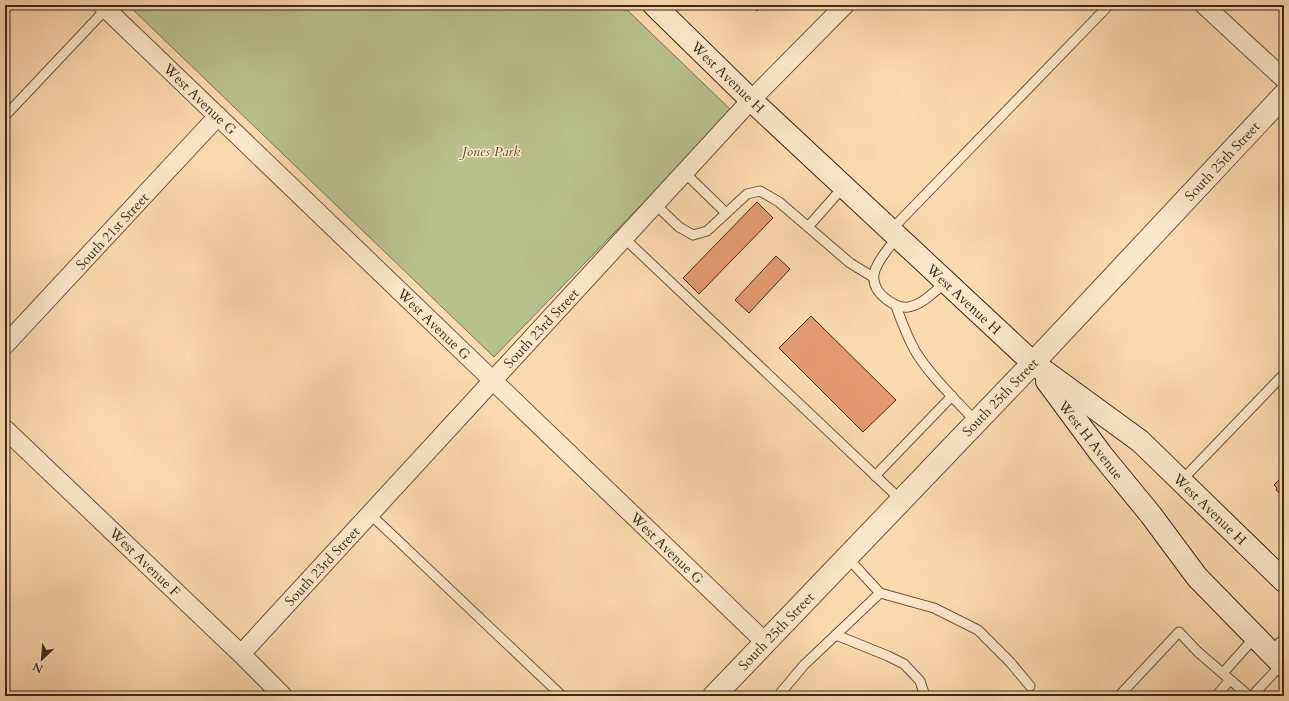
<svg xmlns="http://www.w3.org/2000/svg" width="1289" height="701" viewBox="0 0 1289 701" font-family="Cardo,serif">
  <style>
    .green { fill: #b8c18e; stroke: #7a7654 }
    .building { fill: #e59b71; stroke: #3b2b1a }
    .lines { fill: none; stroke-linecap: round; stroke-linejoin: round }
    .service-casing { stroke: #6b573f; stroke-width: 11 }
    .minor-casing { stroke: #6b573f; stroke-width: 20 }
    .tertiary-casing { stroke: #6b573f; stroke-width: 24 }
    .secondary-casing { stroke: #3b2b1a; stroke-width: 24 }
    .service { stroke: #fce7ca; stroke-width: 9 }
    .minor { stroke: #fce7ca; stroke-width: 18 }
    .tertiary { stroke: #fce7ca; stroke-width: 22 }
    .secondary { stroke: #fce7ca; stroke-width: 22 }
    .labels { text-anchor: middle; stroke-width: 3; stroke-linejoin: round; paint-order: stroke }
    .street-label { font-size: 14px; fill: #3b2b1a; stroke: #fce7ca }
    .park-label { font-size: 14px; font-style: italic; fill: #5a5037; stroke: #fce7ca }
  </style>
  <rect width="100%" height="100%" fill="#fbdaad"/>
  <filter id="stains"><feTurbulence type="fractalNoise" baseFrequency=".005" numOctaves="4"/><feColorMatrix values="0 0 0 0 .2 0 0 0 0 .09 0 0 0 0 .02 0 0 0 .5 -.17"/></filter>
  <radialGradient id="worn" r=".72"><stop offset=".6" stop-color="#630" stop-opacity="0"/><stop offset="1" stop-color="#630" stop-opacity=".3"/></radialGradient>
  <polygon class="green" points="128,5 622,5 732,111 494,357"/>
  <g class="building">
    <polygon points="750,5 762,5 757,11"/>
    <polygon points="757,202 773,218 699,294 683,278"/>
    <polygon points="776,256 790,269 749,313 735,300"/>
    <polygon points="811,316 896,400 863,432 779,348"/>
    <polygon points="1284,475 1284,497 1276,490 1277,488 1274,485"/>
  </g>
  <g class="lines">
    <g class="service-casing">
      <g id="service">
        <polyline points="5,116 106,9"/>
        <polyline points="684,172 726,213"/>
        <polyline points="655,204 679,227 693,235 707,231 747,194 760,191 779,202 850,263 873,277"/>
        <polyline points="808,227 844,186"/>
        <polyline points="891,230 1109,5"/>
        <path d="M897,237C883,256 859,278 886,299C893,304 899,308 908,307C922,305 935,291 946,282"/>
        <polyline points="624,238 901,500"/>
        <path d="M896,306C902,323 908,339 917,354C933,379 956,400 976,422"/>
        <polyline points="875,476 952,396"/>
        <polyline points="1181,481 1284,374"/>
        <polyline points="370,514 562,696"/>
        <polyline points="847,557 880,593 934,608 978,630 1010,662 1030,686"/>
        <polyline points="836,635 888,656 904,664 920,681 925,696"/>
        <polyline points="1223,673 1255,637"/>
        <polyline points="778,696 804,665 880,593"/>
        <polyline points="1119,696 1179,632 1198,652 1249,696"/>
        <polyline points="1216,696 1230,680"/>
        <polyline points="1252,696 1282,664"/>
      </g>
    </g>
    <g class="minor-casing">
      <g id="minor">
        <polyline points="102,5 765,642"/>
        <polyline points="1204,5 1284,79"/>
        <polyline points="5,345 218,116"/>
        <polyline points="5,429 241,654 283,696"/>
        <polyline points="241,654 751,100 845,5"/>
        <polyline points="1273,655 1284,645"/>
      </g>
    </g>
    <g class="tertiary-casing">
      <polyline id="tertiary" points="714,696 1033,363 1284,95"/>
    </g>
    <g class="secondary-casing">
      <g id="secondary">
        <polyline points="654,5 751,100 1033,363 1140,441 1284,581"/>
        <polyline points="1047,381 1101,454 1151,515 1197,577 1284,666"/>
      </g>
    </g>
    <use href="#service" class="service"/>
    <use href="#minor" class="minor"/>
    <use href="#tertiary" class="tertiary"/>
    <use href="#secondary" class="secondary"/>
  </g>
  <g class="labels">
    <g class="street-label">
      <text transform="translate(728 77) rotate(44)" y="5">West Avenue H</text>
      <text transform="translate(200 99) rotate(44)" y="5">West Avenue G</text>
      <text transform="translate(1222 161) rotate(-47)" y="5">South 25th Street</text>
      <text transform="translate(112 231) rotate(-47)" y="5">South 21st Street</text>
      <text transform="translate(964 299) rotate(43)" y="5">West Avenue H</text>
      <text transform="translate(434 324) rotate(44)" y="5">West Avenue G</text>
      <text transform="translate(541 328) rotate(-47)" y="5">South 23rd Street</text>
      <text transform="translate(1000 397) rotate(-46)" y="5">South 25th Street</text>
      <text transform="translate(1091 440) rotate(52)" y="5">West H Avenue</text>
      <text transform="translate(1210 509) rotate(44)" y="5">West Avenue H</text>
      <text transform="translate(667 548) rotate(44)" y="5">West Avenue G</text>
      <text transform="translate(145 562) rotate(44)" y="5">West Avenue F</text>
      <text transform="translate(322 566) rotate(-47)" y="5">South 23rd Street</text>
      <text transform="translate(776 631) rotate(-46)" y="5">South 25th Street</text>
    </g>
    <g class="park-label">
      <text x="491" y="156">Jones Park</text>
    </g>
  </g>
  <rect width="1289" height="701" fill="none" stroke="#fbdaad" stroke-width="20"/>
  <rect x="6" y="6" width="1277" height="689" fill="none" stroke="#3b2b1a" stroke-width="2"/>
  <rect x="10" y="10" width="1269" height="681" fill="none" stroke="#3b2b1a"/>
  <g transform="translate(42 659) rotate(206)" stroke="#fce7ca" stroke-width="3" paint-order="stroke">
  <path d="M0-3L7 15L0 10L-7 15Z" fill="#3b2b1a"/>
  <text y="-6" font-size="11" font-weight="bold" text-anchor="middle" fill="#3b2b1a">N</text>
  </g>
  <rect width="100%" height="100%" filter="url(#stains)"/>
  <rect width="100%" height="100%" fill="url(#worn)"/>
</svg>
